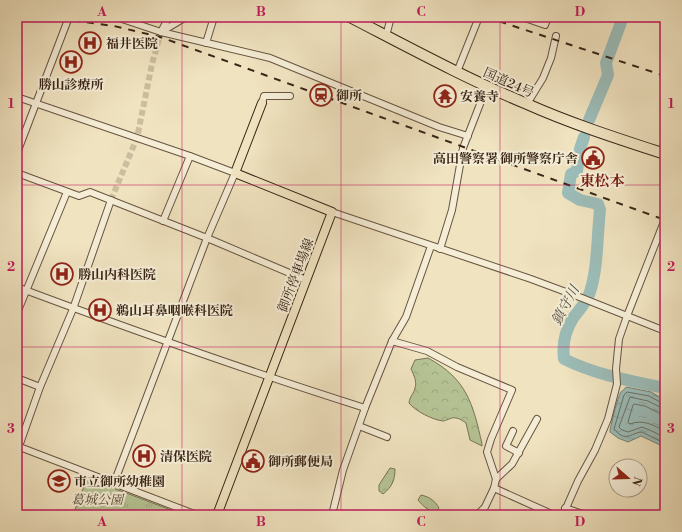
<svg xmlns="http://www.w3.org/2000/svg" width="682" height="532" viewBox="0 0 682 532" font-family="'Libre Bodoni','Noto Serif JP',serif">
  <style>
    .grass { fill: url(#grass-tufts); stroke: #787456 }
    .forest { fill: url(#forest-crowns); stroke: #787456 }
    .water { fill: url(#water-ripples); stroke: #748078 }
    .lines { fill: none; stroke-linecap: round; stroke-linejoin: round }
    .shore { stroke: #6a7168; stroke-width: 1 }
    .river { stroke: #9cbdb9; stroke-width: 12 }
    .minor-tunnel { stroke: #cbbd9e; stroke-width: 6; stroke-dasharray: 6 3; stroke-linecap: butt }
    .minor-casing { stroke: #675441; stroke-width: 8 }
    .major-casing { stroke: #392517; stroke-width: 10 }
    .highway-casing { stroke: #392517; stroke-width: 12 }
    .minor { stroke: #f5edd6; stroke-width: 6 }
    .major { stroke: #f0e3c0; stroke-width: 8 }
    .highway { stroke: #f0e3c0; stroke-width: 10 }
    .rail { stroke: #392517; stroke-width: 2; stroke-dasharray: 7 7; stroke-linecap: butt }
    .grid { fill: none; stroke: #c2185b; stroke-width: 1; stroke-opacity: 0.55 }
    .labels { text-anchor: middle; stroke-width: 4; stroke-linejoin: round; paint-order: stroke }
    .poi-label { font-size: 13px; font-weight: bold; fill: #392517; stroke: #f5edd6; text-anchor: start }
    .street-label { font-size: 13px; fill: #392517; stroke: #f5edd6 }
    .park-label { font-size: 13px; font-style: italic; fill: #584d36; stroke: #f5edd6 }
    .water-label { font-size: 14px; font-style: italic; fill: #575348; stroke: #f5edd6 }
    .quarter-label { font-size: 15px; font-weight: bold; fill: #7a1f14; stroke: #f5edd6 }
    .neatline { fill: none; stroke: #c2185b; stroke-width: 1.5 }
    .grid-label { font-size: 13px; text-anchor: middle; font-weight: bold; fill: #c2185b }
  </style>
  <defs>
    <pattern id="grass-tufts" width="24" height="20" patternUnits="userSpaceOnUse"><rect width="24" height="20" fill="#b6c495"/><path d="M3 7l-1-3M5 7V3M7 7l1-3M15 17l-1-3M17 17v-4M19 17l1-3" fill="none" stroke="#9da880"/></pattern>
    <pattern id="forest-crowns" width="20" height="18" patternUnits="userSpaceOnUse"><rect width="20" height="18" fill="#b6c495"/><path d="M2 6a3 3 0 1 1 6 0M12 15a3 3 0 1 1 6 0" fill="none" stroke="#9da880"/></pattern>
    <pattern id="water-ripples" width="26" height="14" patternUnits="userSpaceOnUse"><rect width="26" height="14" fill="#9cbdb9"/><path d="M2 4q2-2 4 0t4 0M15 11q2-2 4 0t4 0" fill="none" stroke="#87a29e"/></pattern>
  </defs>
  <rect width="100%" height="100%" fill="#f0e3c0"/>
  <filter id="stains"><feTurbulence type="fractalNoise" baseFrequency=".005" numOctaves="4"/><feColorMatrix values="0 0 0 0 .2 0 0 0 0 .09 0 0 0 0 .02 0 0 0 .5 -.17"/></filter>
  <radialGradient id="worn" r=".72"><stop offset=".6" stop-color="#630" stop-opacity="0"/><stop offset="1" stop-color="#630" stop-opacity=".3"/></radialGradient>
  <polygon class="grass" points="87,478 184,515 73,515"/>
  <g class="forest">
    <path d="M428,358C467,379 473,404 482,444V446L470,440L466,423C460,419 456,416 449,419C446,420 445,421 443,421C433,420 415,411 409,403C410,395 414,394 415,388C417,382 414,375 411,369L415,360Z"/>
    <path d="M390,468L395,469C395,480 392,487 383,494L379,491V485Z"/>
    <path d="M421,495C430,497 435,501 439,508L436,512C428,511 423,506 418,500Z"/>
  </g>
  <path class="water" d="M626,387L651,392L665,400V450L658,444L641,436L628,442L618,438L610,432C610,427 618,396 621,392C623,390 625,389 626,387Z"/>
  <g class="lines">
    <g class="shore">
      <path d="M665,403H662L649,396L627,392L624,395L614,429C626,443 630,433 642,432L660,441L665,445"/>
      <polyline points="665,408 660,407 648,401 630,397 619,427 622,430 628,432 642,427 654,432 665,438"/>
      <path d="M665,414L659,413L645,406L634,404L633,405L628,422L630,424C643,419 653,425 665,431"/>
    </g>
    <g class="river">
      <polyline points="589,120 608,75 606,63 623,17"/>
      <path d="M584,137L580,149L577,171L571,174L568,193L580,200L598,204L600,210C597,237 598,267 590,292C587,302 579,310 573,318C565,331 562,344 564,359C596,375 631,381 665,388"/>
    </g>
    <polyline class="minor-tunnel" points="111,200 137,138 152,64 161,32"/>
    <g class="minor-casing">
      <g id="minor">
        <polyline points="116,17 161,32 270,58 439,127 468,136"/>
        <polyline points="522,17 545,25 548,17"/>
        <polyline points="162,30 169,17"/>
        <polyline points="161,32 186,17"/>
        <polyline points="386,36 391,17"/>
        <polyline points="206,43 214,17"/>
        <polyline points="457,72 479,17"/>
        <polyline points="17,97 190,156 235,173 207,238 114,483"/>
        <polyline points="262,103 264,96 290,96"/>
        <polyline points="527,104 543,78 551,58 556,36"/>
        <polyline points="17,153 69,17"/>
        <polyline points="17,173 79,196 90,192 207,238 306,280"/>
        <polyline points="332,212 531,279 582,298 665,331"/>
        <polyline points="163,221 190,156"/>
        <polyline points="440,249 452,210 463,148 487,86"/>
        <path d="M17,287C132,330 248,371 365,408"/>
        <polyline points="17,313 67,192"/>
        <polyline points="392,341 427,351 457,367 512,390 491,439 487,452 496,479 494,488 485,507 477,515"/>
        <polyline points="17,378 40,387"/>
        <polyline points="359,426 387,437"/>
        <polyline points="513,431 506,446 519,453"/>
        <polyline points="17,446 197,515"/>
        <polyline points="17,452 40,387 73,309 111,200"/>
        <polyline points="496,479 512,464 537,419"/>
        <polyline points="494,488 554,515"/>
        <polyline points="565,508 586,515"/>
        <polyline points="332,515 343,470 365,408 392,341 406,317 431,246"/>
        <polyline points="563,515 578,481 595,450 608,419 617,384 616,369 619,339 627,316 665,219"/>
      </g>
    </g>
    <g class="major-casing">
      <polyline id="major" points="217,515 332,212 235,173 262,103"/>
    </g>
    <g class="highway-casing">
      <path id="highway" d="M350,17C408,47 467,79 527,104C572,124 619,139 665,154"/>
    </g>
    <use href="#minor" class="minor"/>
    <use href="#major" class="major"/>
    <use href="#highway" class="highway"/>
    <g class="rail">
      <polyline points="486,17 665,76"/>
      <polyline points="17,21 69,20 114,26 160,37 665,220"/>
    </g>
  </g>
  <path class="grid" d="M182,17V515M341,17V515M500,17V515M17,185H665M17,347H665"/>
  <defs>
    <g id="hospital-ring" transform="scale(1.15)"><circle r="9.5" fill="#f5edd6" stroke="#8f2418" stroke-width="1.5"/><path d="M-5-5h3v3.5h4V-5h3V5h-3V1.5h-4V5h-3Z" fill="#8f2418"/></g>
    <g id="station-ring" transform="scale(1.15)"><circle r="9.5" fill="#f5edd6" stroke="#8f2418" stroke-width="1.5"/><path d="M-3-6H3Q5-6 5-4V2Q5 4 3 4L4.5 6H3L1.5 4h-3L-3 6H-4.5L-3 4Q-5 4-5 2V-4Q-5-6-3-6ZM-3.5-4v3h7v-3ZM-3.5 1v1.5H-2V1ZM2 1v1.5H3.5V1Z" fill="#8f2418"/></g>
    <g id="temple-ring" transform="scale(1.15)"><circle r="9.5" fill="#f5edd6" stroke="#8f2418" stroke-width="1.5"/><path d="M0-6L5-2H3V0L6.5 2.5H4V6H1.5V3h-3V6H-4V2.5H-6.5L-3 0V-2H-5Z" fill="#8f2418"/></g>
    <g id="civic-ring" transform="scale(1.15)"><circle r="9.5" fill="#f5edd6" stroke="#8f2418" stroke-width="1.5"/><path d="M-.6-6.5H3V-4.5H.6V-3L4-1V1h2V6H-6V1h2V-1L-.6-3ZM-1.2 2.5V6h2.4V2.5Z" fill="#8f2418"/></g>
    <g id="school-ring" transform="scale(1.15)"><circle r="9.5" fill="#f5edd6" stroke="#8f2418" stroke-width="1.5"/><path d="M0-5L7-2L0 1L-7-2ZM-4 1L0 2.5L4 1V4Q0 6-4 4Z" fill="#8f2418"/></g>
  </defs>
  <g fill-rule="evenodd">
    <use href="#hospital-ring" x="90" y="43"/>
    <use href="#hospital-ring" x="71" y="62"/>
    <use href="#station-ring" x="321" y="95"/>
    <use href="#temple-ring" x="445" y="96"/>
    <use href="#civic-ring" x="593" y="158"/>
    <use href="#hospital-ring" x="62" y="274"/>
    <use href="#hospital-ring" x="100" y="310"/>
    <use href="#hospital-ring" x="144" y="456"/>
    <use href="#civic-ring" x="253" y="461"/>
    <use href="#school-ring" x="59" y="481"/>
  </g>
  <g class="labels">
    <g class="poi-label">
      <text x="106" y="48">福井医院</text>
      <text x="71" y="89" text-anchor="middle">勝山診療所</text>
      <text x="336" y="100">御所</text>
      <text x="460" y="101">安養寺</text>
      <text x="578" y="163" text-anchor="end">高田警察署 御所警察庁舎</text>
      <text x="78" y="279">勝山内科医院</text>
      <text x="116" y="315">鵜山耳鼻咽喉科医院</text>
      <text x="160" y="461">清保医院</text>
      <text x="268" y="466">御所郵便局</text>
      <text x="74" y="486">市立御所幼稚園</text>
    </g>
    <g class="street-label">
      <text transform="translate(509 82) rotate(24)" y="5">国道24号</text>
      <text transform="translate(295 275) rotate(-69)" y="5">御所停車場線</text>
    </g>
    <g class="park-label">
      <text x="97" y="504">葛城公園</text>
    </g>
    <g class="water-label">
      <text transform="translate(565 305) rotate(-62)" y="5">鎮守川</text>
    </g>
    <g class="quarter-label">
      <text x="602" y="186">東松本</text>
    </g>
  </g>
  <rect width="682" height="532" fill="none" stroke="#f0e3c0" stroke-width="44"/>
  <g transform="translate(628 478) rotate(110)"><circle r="19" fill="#f5edd6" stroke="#aa9d8a"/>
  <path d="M0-3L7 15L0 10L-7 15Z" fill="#8f2418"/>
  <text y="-6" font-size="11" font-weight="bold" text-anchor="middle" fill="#392517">N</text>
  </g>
  <rect x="22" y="22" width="638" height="488" class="neatline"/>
  <g class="grid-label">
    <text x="102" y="16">A</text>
    <text x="261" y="16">B</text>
    <text x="421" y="16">C</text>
    <text x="580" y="16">D</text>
    <text x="11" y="108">1</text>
    <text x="671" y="108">1</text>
    <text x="11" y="271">2</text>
    <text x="671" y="271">2</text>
    <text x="11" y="433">3</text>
    <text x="671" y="433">3</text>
    <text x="102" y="526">A</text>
    <text x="261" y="526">B</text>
    <text x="421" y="526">C</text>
    <text x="580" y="526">D</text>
  </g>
  <rect width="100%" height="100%" filter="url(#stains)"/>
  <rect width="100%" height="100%" fill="url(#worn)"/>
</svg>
